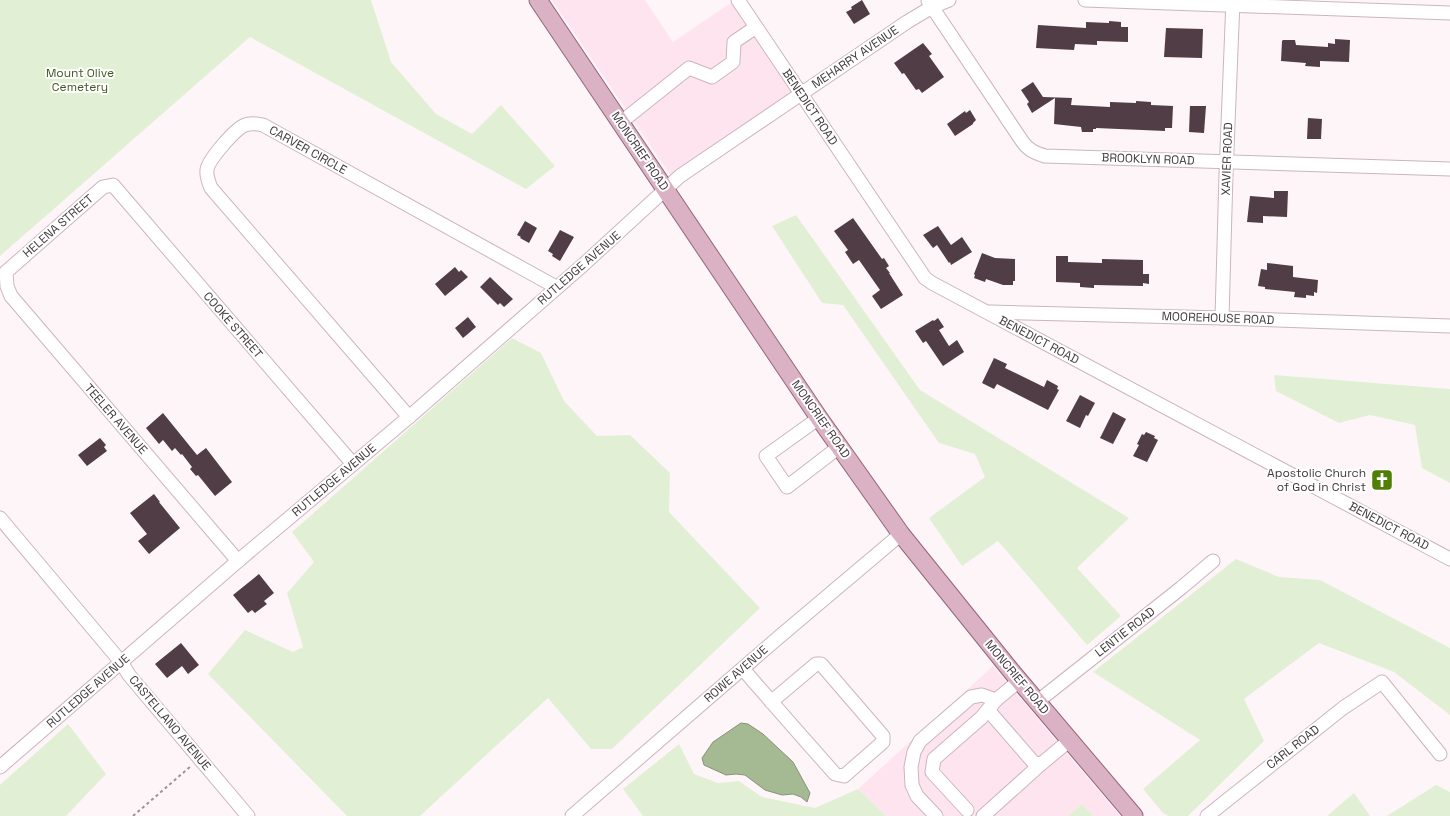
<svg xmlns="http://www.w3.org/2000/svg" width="1450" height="816" viewBox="0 0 1450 816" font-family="'Space Grotesk',sans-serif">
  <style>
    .built { fill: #fee4ee }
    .green { fill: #e1f0d5 }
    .water { fill: #a5ba93; stroke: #879379 }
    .building { fill: #503d45 }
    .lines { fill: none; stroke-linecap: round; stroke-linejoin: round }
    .minor-casing { stroke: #ccb5be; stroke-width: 15 }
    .major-casing { stroke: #96657a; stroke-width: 19 }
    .path { stroke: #9c9396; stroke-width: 2; stroke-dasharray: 3 3; stroke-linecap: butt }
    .minor { stroke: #fff; stroke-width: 13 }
    .major { stroke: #dbb1c4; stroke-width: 17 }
    .labels { text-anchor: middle; stroke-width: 4; stroke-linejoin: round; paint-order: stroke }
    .street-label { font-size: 12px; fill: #42393c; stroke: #fff }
    .park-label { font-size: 12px; fill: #405b22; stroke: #fff }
    .poi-label { font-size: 12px; fill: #42393c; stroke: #fff; text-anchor: end }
  </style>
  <rect width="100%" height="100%" fill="#fef5f8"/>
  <g class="built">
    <polygon points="552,0 645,0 673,42 732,2 793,92 671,176"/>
    <polygon points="993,666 1120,816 1093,816 1082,804 1068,816 886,816 858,789"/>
  </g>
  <g class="green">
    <polygon points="0,0 371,0 391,62 436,114 472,134 501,105 555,166 526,189 250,37 0,256"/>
    <polygon points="796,215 920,390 1129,518 1077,568 1121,616 1087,645 998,541 962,566 929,518 985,477 975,454 939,443 843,305 822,303 772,226"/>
    <polygon points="512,338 541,353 564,401 597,436 630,435 670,473 669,512 760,608 612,749 591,749 548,698 420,816 347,816 208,674 245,630 293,652 303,647 287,593 314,562 292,532"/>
    <polygon points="1274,375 1450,389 1450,483 1422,468 1415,425 1370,415 1339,423 1276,391"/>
    <polygon points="1236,559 1279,577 1320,580 1450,648 1450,715 1394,672 1319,643 1244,699 1264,741 1188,816 1169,816 1163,813 1143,789 1200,740 1093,672"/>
    <polygon points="68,724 106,774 66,816 0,816 0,785"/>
    <polygon points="679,744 694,774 718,783 739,781 762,797 815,808 858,789 886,816 643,816 623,789"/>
    <polygon points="1436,785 1450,792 1450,816 1387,816"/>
    <polygon points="1354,793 1370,816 1327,816"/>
    <polygon points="1082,804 1093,816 1068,816"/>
  </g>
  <polygon class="water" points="741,723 748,724 763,734 793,762 810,793 807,802 801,797 793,794 782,795 765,790 745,775 736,774 726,775 704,765 702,758 713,742"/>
  <g class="building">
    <polygon points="862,0 870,14 854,24 846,12 852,9 851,7"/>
    <polygon points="1109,21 1121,22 1121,27 1128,27 1128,42 1097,41 1097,45 1075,44 1074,50 1036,48 1038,25 1086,28 1086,22 1109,23"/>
    <polygon points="1166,28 1203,29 1202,58 1164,57"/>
    <polygon points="1335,39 1350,40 1349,62 1320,61 1320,67 1305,66 1306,63 1281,61 1282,41 1283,40 1295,40 1296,45 1328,47 1328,43 1335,44"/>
    <polygon points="923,43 932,54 929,56 944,77 922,93 919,89 916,90 904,73 902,74 894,63"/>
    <polygon points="1033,82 1043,97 1072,98 1071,105 1110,107 1110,102 1136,103 1136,101 1151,102 1151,105 1173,106 1172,128 1165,128 1165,131 1096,128 1096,129 1093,129 1093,132 1082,132 1081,127 1054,124 1055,98 1032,113 1027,104 1029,102 1021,90"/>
    <polygon points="1190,106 1206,106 1204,133 1189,132"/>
    <polygon points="970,110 976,120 973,123 973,124 955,136 947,124 965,111 966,113"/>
    <polygon points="1308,118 1322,119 1321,139 1307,139"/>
    <polygon points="1274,191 1288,191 1287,217 1263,216 1263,223 1247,222 1250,196 1274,198"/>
    <polygon points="853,218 882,259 884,258 889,266 886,268 890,273 889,273 903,295 881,309 872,296 880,290 859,260 853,264 845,252 848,250 834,231"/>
    <polygon points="525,221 537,228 529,243 520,238 521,237 517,235"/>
    <polygon points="938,226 951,245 962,237 972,252 951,265 950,262 949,263 937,245 933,248 923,235"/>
    <polygon points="560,230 574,237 560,261 552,256 553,254 548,251"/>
    <polygon points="982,253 995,258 1015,259 1015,281 1013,281 1013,285 1003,285 986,279 985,282 974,278 975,275 974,274"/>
    <polygon points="1056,256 1068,256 1068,262 1102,263 1102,259 1143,260 1143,274 1149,274 1149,284 1143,283 1143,286 1094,285 1094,288 1080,287 1080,283 1056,282"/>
    <polygon points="1267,263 1293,266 1293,277 1318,280 1317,293 1314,292 1314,296 1306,295 1306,298 1294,297 1295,292 1265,289 1265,287 1258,286 1261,269 1267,270"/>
    <polygon points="455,267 459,272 461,270 468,277 445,296 435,284"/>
    <polygon points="490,277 513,299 504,307 500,303 498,305 480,287"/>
    <polygon points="468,317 476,327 463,338 455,328"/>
    <polygon points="938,318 944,327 939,330 949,346 957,340 964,352 943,366 926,341 923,343 915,331 933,320 934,321"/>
    <polygon points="994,358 1007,364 1005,368 1044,387 1047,380 1058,386 1057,389 1059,390 1048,410 997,384 994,389 982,383"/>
    <polygon points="1080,395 1095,403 1088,416 1086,415 1080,428 1066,421"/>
    <polygon points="1113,412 1126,419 1113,444 1100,438"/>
    <polygon points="163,413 197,455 206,448 232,482 215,496 198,475 196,476 190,469 192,467 182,454 181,455 175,448 172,451 163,440 159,444 146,428"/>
    <polygon points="1146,432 1155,436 1154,438 1158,440 1147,462 1133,456 1139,445 1137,444 1142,434 1144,435"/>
    <polygon points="100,438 106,445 104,447 107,451 87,466 78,455"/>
    <polygon points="154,494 160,502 159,502 180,528 149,554 138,541 147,534 130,513"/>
    <polygon points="259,574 274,593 264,601 267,604 255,613 252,610 248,613 233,595"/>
    <polygon points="181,643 199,665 188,674 182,666 167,678 155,664"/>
  </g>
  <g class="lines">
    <g class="minor-casing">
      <g id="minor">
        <polyline points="738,0 925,278 932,283 1450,559"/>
        <polyline points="1085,0 1450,13"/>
        <path d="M928,1L1022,141C1028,150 1035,153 1045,156L1450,169"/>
        <polyline points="620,123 689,68 712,77 733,62 734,42 756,27"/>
        <polyline points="990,312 1222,318 1450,326"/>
        <polyline points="1222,318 1226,174 1233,0"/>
        <path d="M409,417L211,188C209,183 206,176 207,170C208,160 235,129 245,125C250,123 258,124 263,125L556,287"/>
        <polyline points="819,418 766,456 787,487 839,447"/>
        <polyline points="0,518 121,662 129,675 248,816"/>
        <polyline points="238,561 11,296 7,286 6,272 103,187 113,185 353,464"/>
        <path d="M743,669C773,704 804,739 835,774L844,776L883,742V736L821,664H816L771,702"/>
        <polyline points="1037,702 1181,588 1213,561"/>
        <polyline points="988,710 1034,763 1041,764 1070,740"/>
        <polyline points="0,767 238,561 409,417 583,265 680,176 907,22 932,7 949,0"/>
        <polyline points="967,810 932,772 934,759 981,718 996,700 1019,681"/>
        <polyline points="572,816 779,637 901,534"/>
        <polyline points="936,816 917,796 912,785 911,767 914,752 920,741 971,697 982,695 996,700"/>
        <polyline points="983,816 1041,764"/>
        <polyline points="1207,816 1343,708 1382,682 1440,754"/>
      </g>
    </g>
    <g class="major-casing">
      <polyline id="major" points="538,0 819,418 901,534 1012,672 1134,816"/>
    </g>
    <polyline class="path" points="133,816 191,766"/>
    <use href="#minor" class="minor"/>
    <use href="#major" class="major"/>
  </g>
  <defs>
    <g id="church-square" transform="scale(1.15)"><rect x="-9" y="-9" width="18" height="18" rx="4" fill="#517e07" stroke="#fff"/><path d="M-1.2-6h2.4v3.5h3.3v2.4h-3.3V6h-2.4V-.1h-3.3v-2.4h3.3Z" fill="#fff"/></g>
  </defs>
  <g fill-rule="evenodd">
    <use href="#church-square" x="1382" y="480"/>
  </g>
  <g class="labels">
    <g class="street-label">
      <text transform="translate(855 57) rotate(-34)" y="4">MEHARRY AVENUE</text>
      <text transform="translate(810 107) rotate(56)" y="4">BENEDICT ROAD</text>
      <text transform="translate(308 150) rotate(29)" y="4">CARVER CIRCLE</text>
      <text transform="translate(640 151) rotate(56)" y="4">MONCRIEF ROAD</text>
      <text transform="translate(1148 159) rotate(2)" y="4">BROOKLYN ROAD</text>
      <text transform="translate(1227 159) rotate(-88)" y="4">XAVIER ROAD</text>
      <text transform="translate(58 226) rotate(-41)" y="4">HELENA STREET</text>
      <text transform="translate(579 268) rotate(-41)" y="4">RUTLEDGE AVENUE</text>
      <text transform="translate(1218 318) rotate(2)" y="4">MOOREHOUSE ROAD</text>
      <text transform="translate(233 325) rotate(49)" y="4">COOKE STREET</text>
      <text transform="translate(1039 340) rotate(28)" y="4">BENEDICT ROAD</text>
      <text transform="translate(116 419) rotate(49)" y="4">TEELER AVENUE</text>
      <text transform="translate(821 419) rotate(55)" y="4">MONCRIEF ROAD</text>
      <text transform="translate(334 480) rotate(-40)" y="4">RUTLEDGE AVENUE</text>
      <text transform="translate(1389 526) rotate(28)" y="4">BENEDICT ROAD</text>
      <text transform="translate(1125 632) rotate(-38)" y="4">LENTIE ROAD</text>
      <text transform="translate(736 674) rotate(-41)" y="4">ROWE AVENUE</text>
      <text transform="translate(1017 677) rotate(50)" y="4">MONCRIEF ROAD</text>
      <text transform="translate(88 691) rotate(-41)" y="4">RUTLEDGE AVENUE</text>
      <text transform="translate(170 723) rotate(50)" y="4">CASTELLANO AVENUE</text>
      <text transform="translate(1293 747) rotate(-38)" y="4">CARL ROAD</text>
    </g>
    <g class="park-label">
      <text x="80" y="77">Mount Olive<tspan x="80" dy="14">Cemetery</tspan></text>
    </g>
    <g class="poi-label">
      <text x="1366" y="477">Apostolic Church<tspan x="1366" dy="14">of God in Christ</tspan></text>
    </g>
  </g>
</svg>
